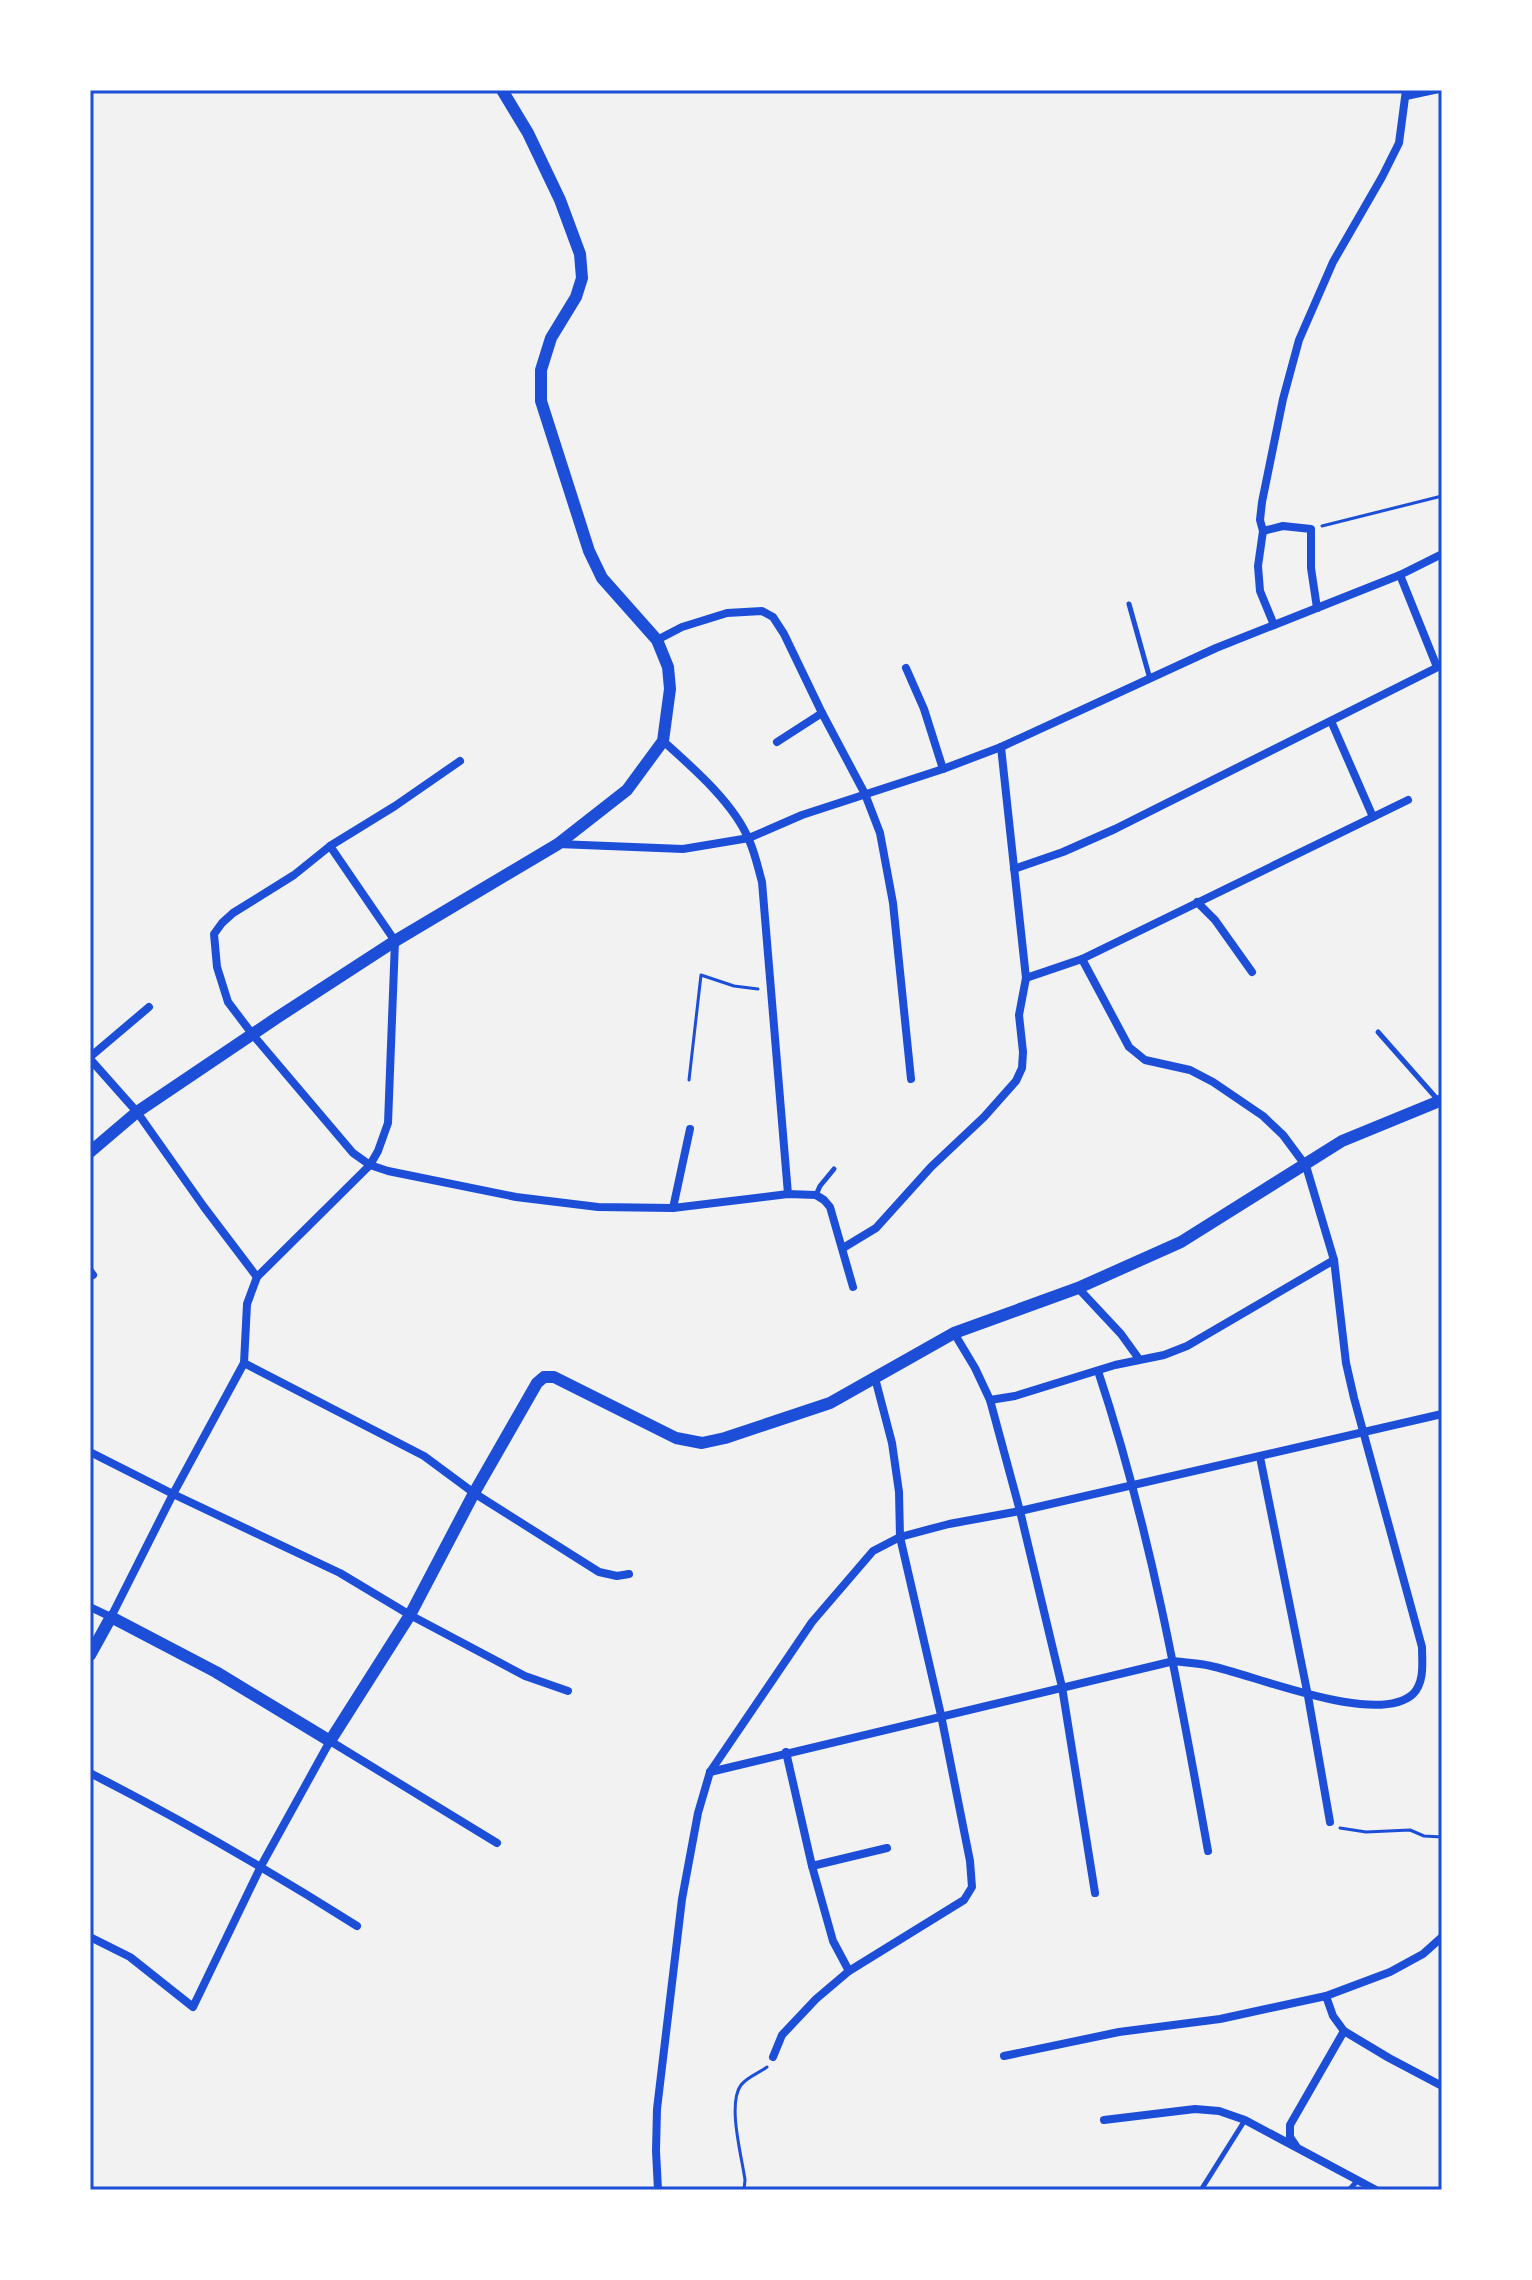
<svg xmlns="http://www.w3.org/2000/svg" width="1532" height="2280" viewBox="0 0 1532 2280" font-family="'Exo 2',sans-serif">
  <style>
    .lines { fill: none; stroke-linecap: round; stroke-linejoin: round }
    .path { stroke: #1d4ed8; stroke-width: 3 }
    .service { stroke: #1d4ed8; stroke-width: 5 }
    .minor { stroke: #1d4ed8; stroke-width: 8 }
    .tertiary { stroke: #1d4ed8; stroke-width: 12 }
    .neatline { fill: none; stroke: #1d4ed8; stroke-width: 3 }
  </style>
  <rect width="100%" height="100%" fill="#f2f2f2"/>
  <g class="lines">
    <g class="path">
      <polyline points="1322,526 1442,496"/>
      <polyline points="689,1080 701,975 734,986 758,989"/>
      <polyline points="1340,1828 1366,1832 1410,1830 1424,1836 1442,1837"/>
      <path d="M744,2190L745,2180C742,2157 727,2104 741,2085C747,2077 759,2073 767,2067"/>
    </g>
    <g class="service">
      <polyline points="1129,604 1150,679"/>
      <polyline points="1378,1032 1438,1100"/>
      <polyline points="816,1195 820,1186 834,1169"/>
      <polyline points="1201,2190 1245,2120"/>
      <polyline points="1349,2190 1358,2180"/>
    </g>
    <g class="minor">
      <polyline points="1406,96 1434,90"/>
      <polyline points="1263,531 1283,526 1311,529 1311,568 1317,608"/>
      <polyline points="1400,575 1437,667"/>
      <polyline points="1274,625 1260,591 1258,566 1263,531 1260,520 1262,502 1283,399 1299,340 1333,262 1382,177 1399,143 1406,90"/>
      <polyline points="657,640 682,627 727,613 762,611 773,617 784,634 822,713 865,794 880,833 893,903 911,1079"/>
      <polyline points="906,668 924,709 943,769"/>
      <polyline points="1331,721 1373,817"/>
      <path d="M663,741C692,767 734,803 749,840C755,853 758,868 762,882L788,1194"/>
      <polyline points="777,742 822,713"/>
      <polyline points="460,761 395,806 330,846 294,875 233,913 222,923 214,934 217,967 228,1002 253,1035 353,1153 370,1165 388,1171 516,1197 598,1207 673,1208 788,1194 816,1195 824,1200 830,1207 853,1287"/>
      <polyline points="558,844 683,849 749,838 802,815 943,769 1001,747 1216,648 1400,575 1442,554"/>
      <polyline points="1014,869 1063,852 1115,829 1442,665"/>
      <polyline points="1197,902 1215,920 1252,972"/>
      <polyline points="1026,978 1082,959 1408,800"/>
      <polyline points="90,1057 149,1007"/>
      <polyline points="90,1059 137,1112 204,1207 257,1277"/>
      <polyline points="673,1208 690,1129"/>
      <polyline points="843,1248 876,1228 931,1167 984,1117 1016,1081 1022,1068 1023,1052 1019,1015 1026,978 1001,747"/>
      <polyline points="90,1271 93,1275"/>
      <polyline points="1078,1288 1121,1334 1139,1359"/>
      <polyline points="954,1333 975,1368 990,1400 1020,1511 1062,1687 1095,1893"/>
      <polyline points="244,1363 424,1456 474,1493 599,1572 617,1576 629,1574"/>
      <path d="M1098,1371C1150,1527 1179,1689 1208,1851"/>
      <polyline points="990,1400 1015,1396 1115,1365 1164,1355 1187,1346 1334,1260"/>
      <polyline points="90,1452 173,1494 340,1573 410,1615 525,1676 568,1691"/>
      <polyline points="1260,1457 1308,1696 1330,1822"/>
      <polyline points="90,1607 111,1617 173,1494 244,1363 247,1304 257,1277 370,1165 378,1151 388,1123 395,941 330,846"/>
      <polyline points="786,1752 812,1866 833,1941 849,1971"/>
      <path d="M710,1772L1174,1661C1186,1663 1199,1663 1211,1666C1254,1675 1377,1727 1413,1694C1425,1682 1422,1662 1422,1647L1354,1398L1346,1363L1334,1260L1306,1166L1283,1135L1263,1116L1213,1082L1190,1070L1145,1060L1129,1047L1082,959"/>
      <path d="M90,1773C182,1820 270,1871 357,1926"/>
      <polyline points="812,1866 887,1848"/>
      <polyline points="90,1937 130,1957 193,2007 261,1866 330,1741 497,1843"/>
      <polyline points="1326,1996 1333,2016 1344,2031 1389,2058 1442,2086"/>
      <polyline points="1004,2056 1119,2032 1220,2019 1326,1996 1390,1972 1423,1954 1442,1937"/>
      <polyline points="773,2057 782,2035 816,1999 849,1971 964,1900 972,1887 970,1861 941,1715 900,1537 899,1492 892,1443 875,1378"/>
      <polyline points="1104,2120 1195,2109 1219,2111 1245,2120 1376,2190"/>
      <polyline points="1296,2146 1290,2137 1290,2125 1344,2031"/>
      <polyline points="658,2190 656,2151 657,2109 682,1899 698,1813 710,1772 812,1622 873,1551 900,1537 949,1524 1020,1511 1442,1414"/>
    </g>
    <g class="tertiary">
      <polyline points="90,1152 137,1112 278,1017 395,941 558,844 627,790 663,741 670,689 668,667 657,640 602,578 589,551 541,401 541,370 551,338 576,297 582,278 580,254 560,200 528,133 502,90"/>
      <polyline points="90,1655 111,1617 216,1672 330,1741 410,1615 474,1493 537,1383 544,1377 554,1377 676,1438 702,1443 725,1438 830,1403 954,1333 1078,1288 1181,1242 1342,1141 1442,1100"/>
    </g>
  </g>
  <rect width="1532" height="2280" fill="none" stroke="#ffffff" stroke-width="184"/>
  <rect x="92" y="92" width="1348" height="2096" class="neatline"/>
</svg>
